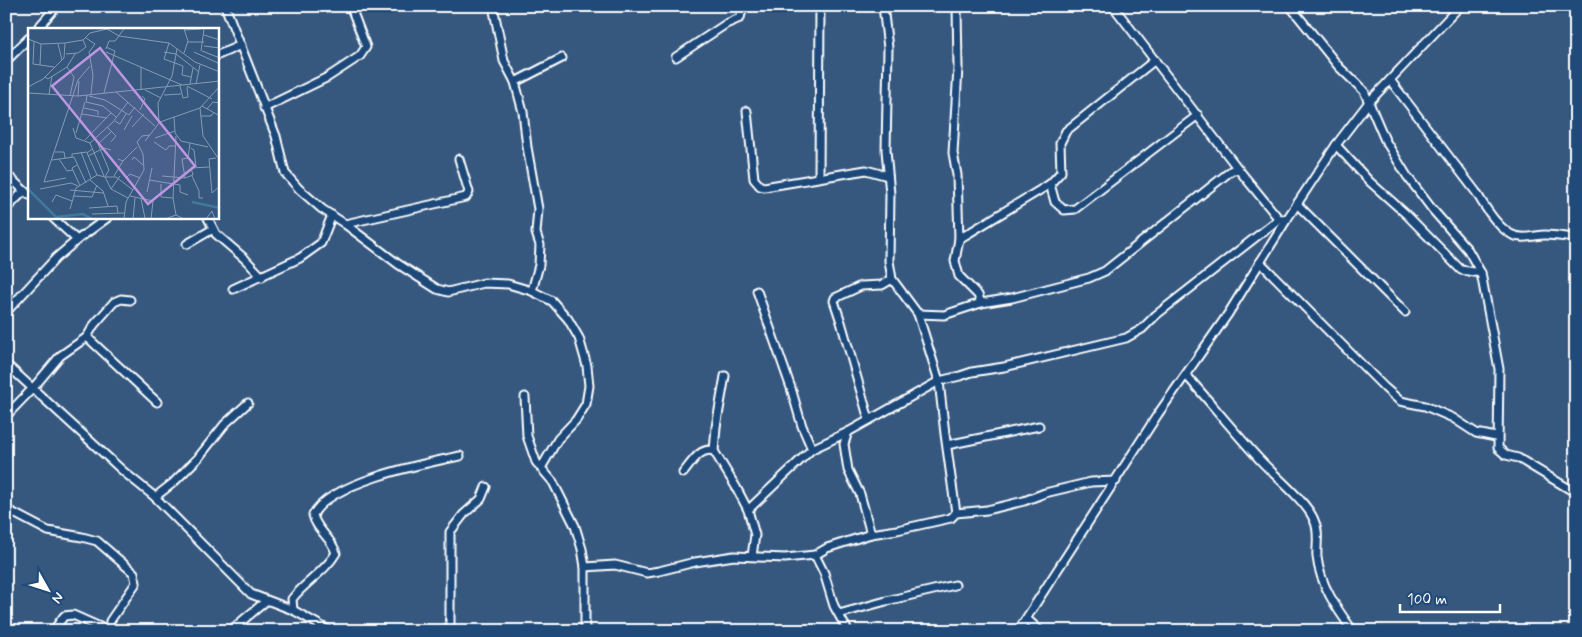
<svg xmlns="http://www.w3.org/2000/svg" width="1582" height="637" viewBox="0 0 1582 637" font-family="Mynerve,sans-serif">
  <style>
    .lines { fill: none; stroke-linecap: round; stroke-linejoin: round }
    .street-casing { stroke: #fff; stroke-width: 11 }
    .street { stroke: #1f4a7a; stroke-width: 7 }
    .inset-river { fill: none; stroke: #41799c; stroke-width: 2.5 }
    .inset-road { fill: none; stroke: #869bb2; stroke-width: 1 }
    .view { fill: #bd96df; fill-opacity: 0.15; stroke: #bd96df; stroke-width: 2.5 }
    .inset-edge { fill: none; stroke: #fff; stroke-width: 2.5 }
  </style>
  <rect width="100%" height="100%" fill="#36587f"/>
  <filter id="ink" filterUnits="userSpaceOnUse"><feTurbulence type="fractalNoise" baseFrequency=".02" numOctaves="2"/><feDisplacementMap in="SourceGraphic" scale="10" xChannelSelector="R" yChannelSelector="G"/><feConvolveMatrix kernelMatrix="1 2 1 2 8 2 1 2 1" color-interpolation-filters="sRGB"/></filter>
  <g filter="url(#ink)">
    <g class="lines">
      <g class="street-casing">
        <g id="street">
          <polyline points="225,6 276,136 285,173 299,189 322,209 345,224 398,264 437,289 448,292 484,283 508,284 532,291 552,301 568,319 579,338 587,366 589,386 586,404 576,420 558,439 541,468"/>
          <polyline points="493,6 504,61 515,82 562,58"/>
          <polyline points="883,6 888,48 886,150 890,194 889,261 892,279 918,314 939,381 945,434 956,513"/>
          <polyline points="957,6 958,68 953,153 957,175 959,239 955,261 959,276 978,295 981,303"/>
          <polyline points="1113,6 1239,170"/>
          <polyline points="1290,6 1339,67 1364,91 1385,140 1407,176 1432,209 1468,250 1481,273 1499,369 1498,448 1506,455 1518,458 1576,493"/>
          <polyline points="37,29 57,6"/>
          <polyline points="218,55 241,45"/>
          <polyline points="676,57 726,24 740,18 743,6"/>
          <polyline points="6,61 29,38"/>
          <path d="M1390,80L1476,192C1484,206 1503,237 1521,237C1529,238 1537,235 1545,235C1555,235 1565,237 1576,238"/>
          <polyline points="515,82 523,112 527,147 538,209 536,233 540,245 539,265 532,291"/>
          <polyline points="264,108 328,77 360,56 366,47 352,10"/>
          <polyline points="747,111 754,179 760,186 764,187 866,170 888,176"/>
          <polyline points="1336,145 1369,181 1407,215 1461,270 1481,273"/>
          <polyline points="6,174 29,195"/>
          <polyline points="819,177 820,6"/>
          <polyline points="1050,184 1055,202 1064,210 1075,209 1198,115"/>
          <polyline points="1297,204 1405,312"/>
          <polyline points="6,209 24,191"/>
          <polyline points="53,218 77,240"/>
          <polyline points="208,218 216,234 245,259 262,277"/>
          <polyline points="345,224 466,197 469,192 459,159"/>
          <polyline points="959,239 1050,184 1061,172 1060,143 1066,131 1155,60"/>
          <polyline points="187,244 213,229"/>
          <polyline points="1260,262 1385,388 1400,401 1425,406 1453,418 1476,433 1496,437"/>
          <polyline points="233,289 300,258 321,243 332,215"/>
          <polyline points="757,291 791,388 802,426 812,449"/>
          <polyline points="6,312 56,258 77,240 107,218"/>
          <polyline points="918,314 944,315 981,303 1012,298 1089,278 1105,271 1232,170 1239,170 1279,219"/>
          <polyline points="87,337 157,402"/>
          <polyline points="6,364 124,472 155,497 251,594 293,610 330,631"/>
          <path d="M1186,375C1211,403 1235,433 1261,461C1275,476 1307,502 1314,520C1320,532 1316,545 1317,557C1320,585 1337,609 1353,631"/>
          <polyline points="725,376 716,427 714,451 736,487 748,510 755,535 752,556"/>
          <polyline points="525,397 527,436 536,462 553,482 575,526 582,549 585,567 585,631"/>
          <polyline points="6,416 33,388 60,356 87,337 94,325 114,302 121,299 130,300"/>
          <polyline points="869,420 841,322 834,301 835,298 861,286 882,285 892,279"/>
          <polyline points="947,445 1039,426"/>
          <path d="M683,473C691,464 700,446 714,451"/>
          <polyline points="155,497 173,483 198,458 225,424 248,403"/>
          <polyline points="6,509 48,531 82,537 97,541 134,573 136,583 110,621 109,631"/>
          <polyline points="748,510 812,449 848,432"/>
          <polyline points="871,534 860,494 848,470 844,444 848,432 939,381 960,376 972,372 1004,367 1126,338 1142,329 1156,315 1279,219 1287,219"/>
          <polyline points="815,555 824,573 834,606 848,631"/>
          <polyline points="585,567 615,565 647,573 659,571 695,562 734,556 785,558 815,555 827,548 871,534 897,530 951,518 956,513 987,510 1024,501 1045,493 1091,482 1116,481"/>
          <path d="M293,610L292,599C305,582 325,572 336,553C332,538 316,530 313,515C329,482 426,463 460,456"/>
          <polyline points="839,614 886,601 955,585"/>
          <polyline points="1027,619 1040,631"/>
          <polyline points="53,631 64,616 73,615 109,631"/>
          <polyline points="230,631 266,601"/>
          <polyline points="450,631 450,532 464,514 481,499 486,487"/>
          <polyline points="1018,631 1158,414 1228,314 1287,219 1336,145 1369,102 1460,6"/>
        </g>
      </g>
      <use href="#street" class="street"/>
    </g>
  </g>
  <g transform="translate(28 28)">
    <rect width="191" height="191" fill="#36587f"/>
    <path class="inset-river" d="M0,161L28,189L55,186L64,191M164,174L192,180"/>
    <path class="inset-road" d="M157,2L173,1M176,7L192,12M58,10L67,16L61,24L65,47L63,66M0,11L13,16L37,15L55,12L62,5L79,1L91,8L141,15M6,14L5,36L26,39M160,14H176M141,15L136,31L155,38L154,47L163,49M141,15L167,34L192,44M30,16L34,32M176,18L192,20M78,21L81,13H87L96,1M173,23L176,1M174,23L192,30M78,24L154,57M136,24L148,26L171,44M166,24L192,36M156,25L160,13L156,1M38,26L50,25L58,19L55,12M12,37L13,16M39,39L46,49L42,68M113,39V62M17,49L20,51L39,39L47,26M162,56L165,40M168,56L172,37M152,58L155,70L160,69L159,59M159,58L184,71M0,59L15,51L36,30L37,15M117,62L133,70M88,64L127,98M0,65L50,68L192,53M76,65L87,23L78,19M21,66L24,48M59,67L58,74L75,78L88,89M136,67L153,66M50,68L51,53M61,68L77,72L101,87L107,79M174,78L192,88M56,80L70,83V87M172,80L175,108L192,133M179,81L185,74L192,75M112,82L117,71L114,68M54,86L79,90M173,88H183L186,84M146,89L147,105L153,113L180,119M87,93L92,96L98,86M131,95L130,75L144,48L149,21M79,99L88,108L83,114M104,99L116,86M45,100L48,110L62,115L76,148M96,102L104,88M48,105L57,74M127,110L147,103M57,112L83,85M117,113L132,94L172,80L192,58M126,114L138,122L141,118H147M62,115L85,94L100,74M163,120L166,122L168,139M64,121L59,125L69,147M27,124H36L37,130M53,124L63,150M60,128L76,120L83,122M44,129V126L59,124M188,130L181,131L184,165L192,158M31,131L39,143L45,142M24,132L46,129L58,155M104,132L106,129L115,137M95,133L109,119M49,137L44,140L52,158M86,148L95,133L90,131M134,148L157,150L154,131L160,130L162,115M164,148L171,163V170H175M77,149L81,142L70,116L83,104M77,149H88L105,162M99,149L102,146L112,150M157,150L165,147L163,140L181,139M62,152L75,163L80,178M121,152L152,157V164L160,167M16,154L50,52L62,38M16,154L38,150M133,156V169L145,170M12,161L43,155L50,158M83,161L92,148M42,162L75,165M119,164L124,140M45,168L64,169L69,157M102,168L125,173L123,191M113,171L117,190M24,174L28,167L44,173M61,180L89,178L90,185M42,181L48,160L69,147L77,149L83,161L100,170M64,186L96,185M148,187L145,170L148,108M96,191L98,174L116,142L115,126L109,114L114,108L122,107M105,191L107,170M137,191L148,187L156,191M178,191L184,183L187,191"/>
    <path class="view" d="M72,20L167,138L120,176L24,58Z"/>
    <rect width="191" height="191" class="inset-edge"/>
  </g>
  <rect width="1582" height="637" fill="none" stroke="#1f4a7a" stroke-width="25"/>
  <rect x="12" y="12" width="1557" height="612" fill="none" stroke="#fff" stroke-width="2" filter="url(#ink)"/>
  <g transform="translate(48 590) rotate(129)" stroke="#1f4a7a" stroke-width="4" paint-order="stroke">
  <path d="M0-4L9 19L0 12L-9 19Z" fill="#ffffff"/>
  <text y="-8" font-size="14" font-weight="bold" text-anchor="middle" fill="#ffffff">N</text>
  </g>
  <path d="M1400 604v8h100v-8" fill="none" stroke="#ffffff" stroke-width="2.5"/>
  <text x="1407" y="604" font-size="15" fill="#ffffff" stroke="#1f4a7a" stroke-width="4" paint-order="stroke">100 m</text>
</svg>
